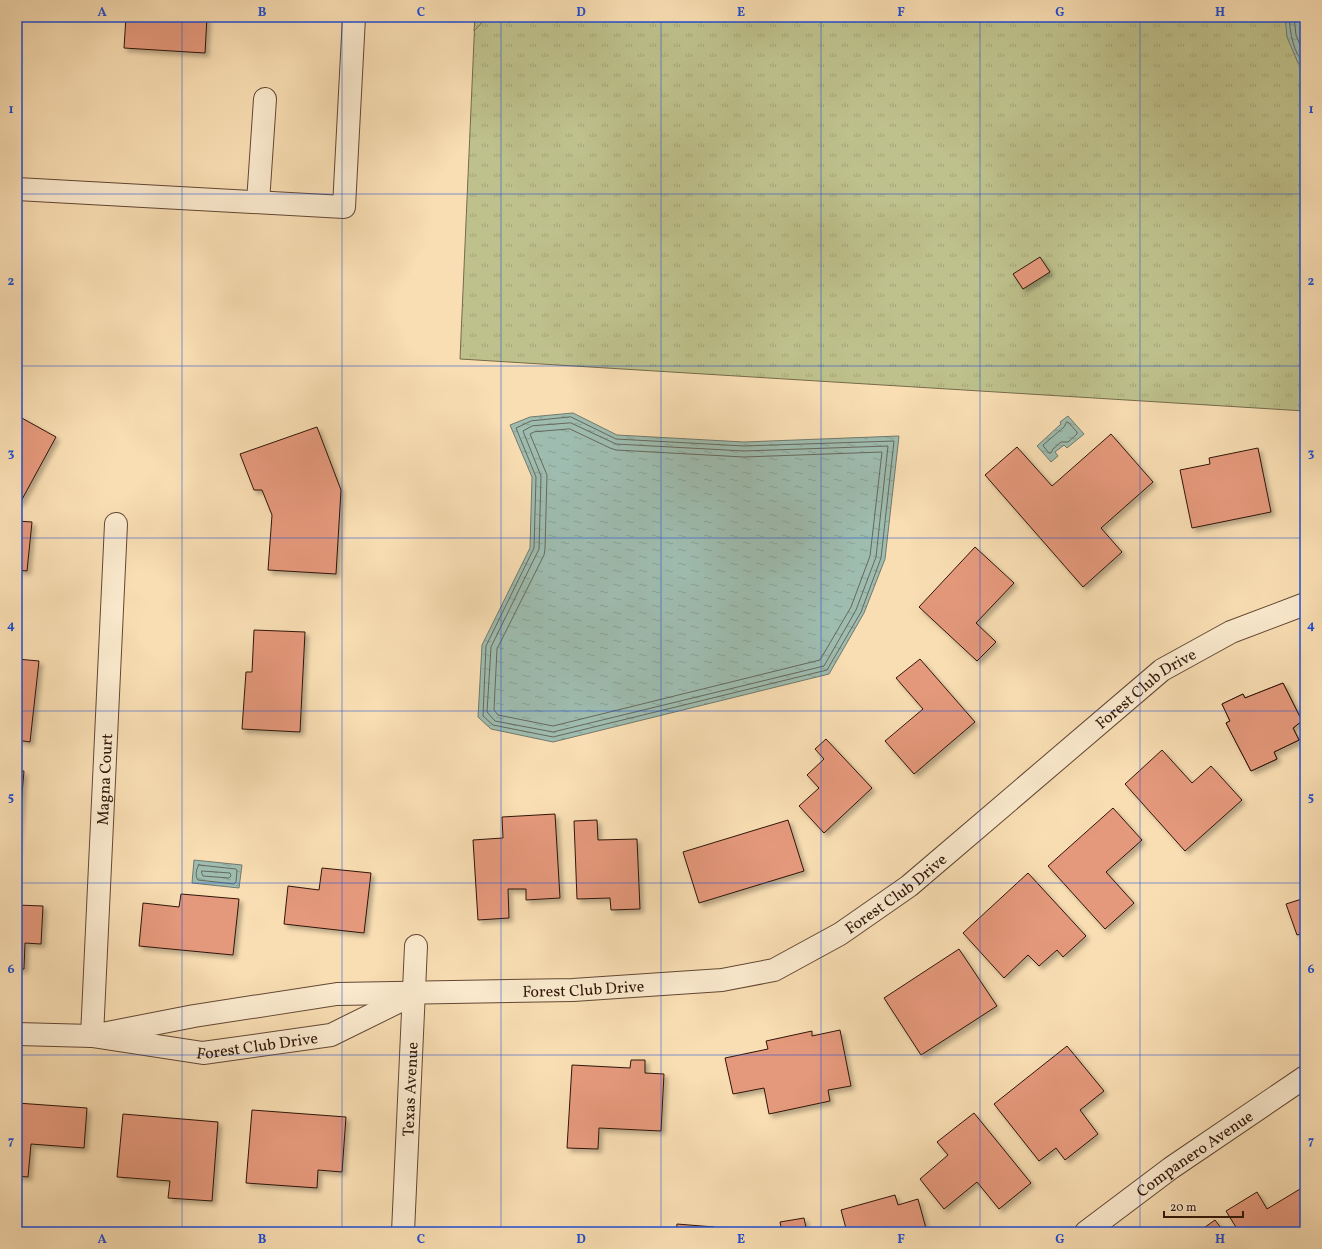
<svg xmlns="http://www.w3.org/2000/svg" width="1322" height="1249" viewBox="0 0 1322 1249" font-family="Vollkorn,serif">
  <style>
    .grass { fill: url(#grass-tufts); stroke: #766b4a }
    .wetland { fill: url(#wetland-marsh); stroke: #766b4a }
    .water { fill: url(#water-ripples); stroke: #72796c }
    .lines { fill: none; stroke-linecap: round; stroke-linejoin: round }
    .shore { stroke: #66685c; stroke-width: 1 }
    .building { fill: #e5997c; stroke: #2f1508; filter: url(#shadow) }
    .minor-casing { stroke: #624733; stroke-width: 24 }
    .minor { stroke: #fbeace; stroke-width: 22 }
    .grid { fill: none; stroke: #1d4ed8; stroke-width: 1; stroke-opacity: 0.55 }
    .labels { text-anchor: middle; stroke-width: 4; stroke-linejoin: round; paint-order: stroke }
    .street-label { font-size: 16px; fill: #2f1508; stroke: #fbeace }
    .neatline { fill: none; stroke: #1d4ed8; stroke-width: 1.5 }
    .grid-label { font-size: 13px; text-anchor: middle; font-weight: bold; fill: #1d4ed8 }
  </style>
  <defs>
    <pattern id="grass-tufts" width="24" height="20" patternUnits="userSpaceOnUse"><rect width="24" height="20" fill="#bec18c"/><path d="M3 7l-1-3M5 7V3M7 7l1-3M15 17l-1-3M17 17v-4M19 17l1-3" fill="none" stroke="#a4a577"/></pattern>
    <pattern id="wetland-marsh" width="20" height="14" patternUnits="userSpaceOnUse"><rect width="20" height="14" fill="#bec18c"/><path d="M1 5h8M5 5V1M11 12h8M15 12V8" fill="none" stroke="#a4a577"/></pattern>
    <pattern id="water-ripples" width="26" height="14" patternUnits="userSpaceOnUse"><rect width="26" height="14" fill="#9ebcaf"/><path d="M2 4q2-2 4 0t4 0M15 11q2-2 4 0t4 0" fill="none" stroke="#88a195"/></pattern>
    <filter id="shadow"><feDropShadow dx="3.5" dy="3.5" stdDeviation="2" flood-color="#0004"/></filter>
  </defs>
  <rect width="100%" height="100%" fill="#f9deb3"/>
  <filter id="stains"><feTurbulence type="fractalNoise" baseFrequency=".005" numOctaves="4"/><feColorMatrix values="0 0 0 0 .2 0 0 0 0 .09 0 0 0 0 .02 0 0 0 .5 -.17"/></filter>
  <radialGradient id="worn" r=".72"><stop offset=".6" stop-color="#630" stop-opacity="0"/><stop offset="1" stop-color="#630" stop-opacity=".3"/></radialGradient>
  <polygon class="grass" points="475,17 1305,17 1305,411 460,359"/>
  <polygon class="wetland" points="475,17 487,17 474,31"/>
  <g class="water">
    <polygon points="1285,17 1305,17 1305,68 1298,63 1287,37"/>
    <polygon points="573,413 617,435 744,442 899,436 885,559 864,613 829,674 553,742 491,729 478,717 482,645 530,548 532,477 510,425 530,417"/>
    <polygon points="1068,416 1084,434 1067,448 1064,445 1055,452 1058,456 1051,462 1037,446 1061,424 1060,422"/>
    <polygon points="194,860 242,865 239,888 192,883"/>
  </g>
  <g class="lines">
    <g class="shore">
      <path d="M1289,17C1290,31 1293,55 1305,63"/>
      <polyline points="1294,17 1296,35 1305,57"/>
      <polygon points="571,417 616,439 744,446 894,441 881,558 861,612 827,670 553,737 493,725 483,716 486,646 534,548 536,477 516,428 531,421"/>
      <polygon points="1067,422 1069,423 1077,432 1077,434 1068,442 1061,442 1053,449 1051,453 1049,453 1044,447 1043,445 1064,427"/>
      <polygon points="571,423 616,444 744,451 888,446 876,557 856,610 824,666 553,732 495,721 487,712 491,647 539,549 541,476 523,431 532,426"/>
      <polygon points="570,429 610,448 616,450 744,457 882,452 870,556 851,607 820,660 553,726 498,715 494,710 497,649 544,555 545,549 547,475 530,434 534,432"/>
      <path d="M199,865L236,869L237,871L236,882L234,884L198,880C195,877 196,868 199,865Z"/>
      <polygon points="202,871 230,873 231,876 229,878 203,876 202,874"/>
    </g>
  </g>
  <g class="building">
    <polygon points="126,17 207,17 205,53 124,48"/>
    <polygon points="1040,257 1050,272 1023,289 1013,274"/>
    <polygon points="20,417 56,437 20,503 17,501 17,424"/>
    <polygon points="317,427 341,490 336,574 268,570 272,515 262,490 254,490 240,454"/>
    <polygon points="1111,434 1153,482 1101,528 1122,552 1083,587 985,475 1017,447 1052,486"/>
    <polygon points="1258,448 1271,512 1192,528 1180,470 1210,464 1209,458"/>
    <polygon points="17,521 32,522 27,571 17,570"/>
    <polygon points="975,547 1014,583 976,623 996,642 977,661 919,607"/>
    <polygon points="254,630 305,632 300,732 242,729 246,672 252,672"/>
    <polygon points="17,659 39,661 30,742 17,740"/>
    <polygon points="920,659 975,722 914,774 885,741 923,709 896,678"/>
    <polygon points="1283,683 1302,721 1293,728 1299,740 1274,752 1277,759 1251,771 1226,723 1230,721 1222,704 1243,694 1245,698"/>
    <polygon points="1283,683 1302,721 1293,728 1299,740 1274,752 1277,759 1251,771 1226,723 1230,721 1222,704 1243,694 1245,698"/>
    <polygon points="826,739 872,788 824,833 799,806 819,788 807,775 824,759 815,749"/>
    <polygon points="1162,750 1192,783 1211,766 1242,800 1185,851 1125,784"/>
    <polygon points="17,771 24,771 17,852"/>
    <polygon points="1113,808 1142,840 1106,872 1134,903 1105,929 1048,866"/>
    <polygon points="555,814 560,898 526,900 526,889 508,889 509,918 478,920 473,840 503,838 502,817"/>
    <polygon points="597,820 598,840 637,839 640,909 611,910 610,898 577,899 574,821"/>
    <polygon points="788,820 804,871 699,903 683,852"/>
    <polygon points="322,868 371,873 364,933 284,924 288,886 319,890"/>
    <polygon points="1028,873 1086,936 1063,957 1057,950 1039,966 1028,955 1004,978 963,933"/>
    <polygon points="181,894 239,899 233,955 139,946 143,903 179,907"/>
    <polygon points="1305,898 1305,933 1297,935 1286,904"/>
    <polygon points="17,905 43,906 41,944 25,943 24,969 17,969"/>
    <polygon points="959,949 997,1006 921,1055 884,998"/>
    <polygon points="840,1030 851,1086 828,1090 830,1101 769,1114 764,1088 733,1094 725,1058 768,1049 766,1041 812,1031 812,1036"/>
    <polygon points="1067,1046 1104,1091 1080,1110 1098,1134 1065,1160 1056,1148 1039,1161 994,1104"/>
    <polygon points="631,1060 645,1060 645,1073 664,1074 661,1131 599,1128 598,1149 567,1148 572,1065 630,1068"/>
    <polygon points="17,1103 87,1108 84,1148 31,1144 28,1177 17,1176"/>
    <polygon points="252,1110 346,1117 342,1172 318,1170 317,1188 246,1183"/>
    <polygon points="974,1113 1031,1183 999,1209 977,1182 944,1209 920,1179 948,1155 937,1142"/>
    <polygon points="123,1114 218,1122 212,1201 168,1198 170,1181 117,1177"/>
    <polygon points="1305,1186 1305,1232 1239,1232 1226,1211 1257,1192 1267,1209"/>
    <polygon points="895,1195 898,1205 918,1199 927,1232 847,1232 841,1210"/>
    <polygon points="804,1218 807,1232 782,1232 780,1222"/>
    <polygon points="1215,1220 1224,1232 1198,1232"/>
    <polygon points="677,1224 714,1227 714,1232 676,1232"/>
  </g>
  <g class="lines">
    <g class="minor-casing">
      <g id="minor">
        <polyline points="17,189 344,207 354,17"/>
        <polyline points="258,202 265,99"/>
        <path id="s1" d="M17,1034L92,1036L203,1053L331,1035L410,996"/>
        <path id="s2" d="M92,1036L194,1016L337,994L573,990L722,980L774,970L840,934L909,886L1162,670L1231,632L1305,604"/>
        <path id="s3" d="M92,1036L116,524"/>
        <path id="s4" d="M403,1232L416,946"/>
        <path id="s5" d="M1086,1232L1171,1168L1305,1077"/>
      </g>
    </g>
    <use href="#minor" class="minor"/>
  </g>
  <path class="grid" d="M182,17V1232M342,17V1232M501,17V1232M661,17V1232M821,17V1232M980,17V1232M1140,17V1232M17,194H1305M17,366H1305M17,538H1305M17,711H1305M17,883H1305M17,1055H1305"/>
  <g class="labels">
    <g class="street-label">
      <text dy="6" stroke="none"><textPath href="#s2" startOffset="1155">Forest Club Drive</textPath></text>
      <text dy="6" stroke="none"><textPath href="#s3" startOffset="257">Magna Court</textPath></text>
      <text dy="6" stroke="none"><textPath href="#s2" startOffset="831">Forest Club Drive</textPath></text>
      <text dy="6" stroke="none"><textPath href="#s2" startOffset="495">Forest Club Drive</textPath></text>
      <text dy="6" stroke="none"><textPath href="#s1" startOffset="242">Forest Club Drive</textPath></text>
      <text dy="6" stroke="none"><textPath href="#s4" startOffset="143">Texas Avenue</textPath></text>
      <text dy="6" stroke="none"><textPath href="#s5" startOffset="134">Companero Avenue</textPath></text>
    </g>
  </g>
  <rect width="1322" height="1249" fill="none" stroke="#f9deb3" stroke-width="44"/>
  <path d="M1164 1211v6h79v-6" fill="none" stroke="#2f1508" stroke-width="2"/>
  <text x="1170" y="1211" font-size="12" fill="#2f1508" stroke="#fbeace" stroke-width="3" paint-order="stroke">20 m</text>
  <rect x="22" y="22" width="1278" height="1205" class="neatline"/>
  <g class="grid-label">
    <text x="102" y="16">A</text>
    <text x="262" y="16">B</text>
    <text x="421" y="16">C</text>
    <text x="581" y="16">D</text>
    <text x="741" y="16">E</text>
    <text x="901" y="16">F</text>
    <text x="1060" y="16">G</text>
    <text x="1220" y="16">H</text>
    <text x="11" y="113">1</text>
    <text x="1311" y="113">1</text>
    <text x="11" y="285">2</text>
    <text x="1311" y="285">2</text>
    <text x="11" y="457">3</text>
    <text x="1311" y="457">3</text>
    <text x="11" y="629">4</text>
    <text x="1311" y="629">4</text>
    <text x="11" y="801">5</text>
    <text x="1311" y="801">5</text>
    <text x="11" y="973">6</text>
    <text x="1311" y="973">6</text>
    <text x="11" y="1145">7</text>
    <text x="1311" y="1145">7</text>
    <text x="102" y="1243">A</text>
    <text x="262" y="1243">B</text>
    <text x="421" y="1243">C</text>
    <text x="581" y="1243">D</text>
    <text x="741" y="1243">E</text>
    <text x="901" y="1243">F</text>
    <text x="1060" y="1243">G</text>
    <text x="1220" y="1243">H</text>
  </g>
  <rect width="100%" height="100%" filter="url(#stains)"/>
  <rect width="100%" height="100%" fill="url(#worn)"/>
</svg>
